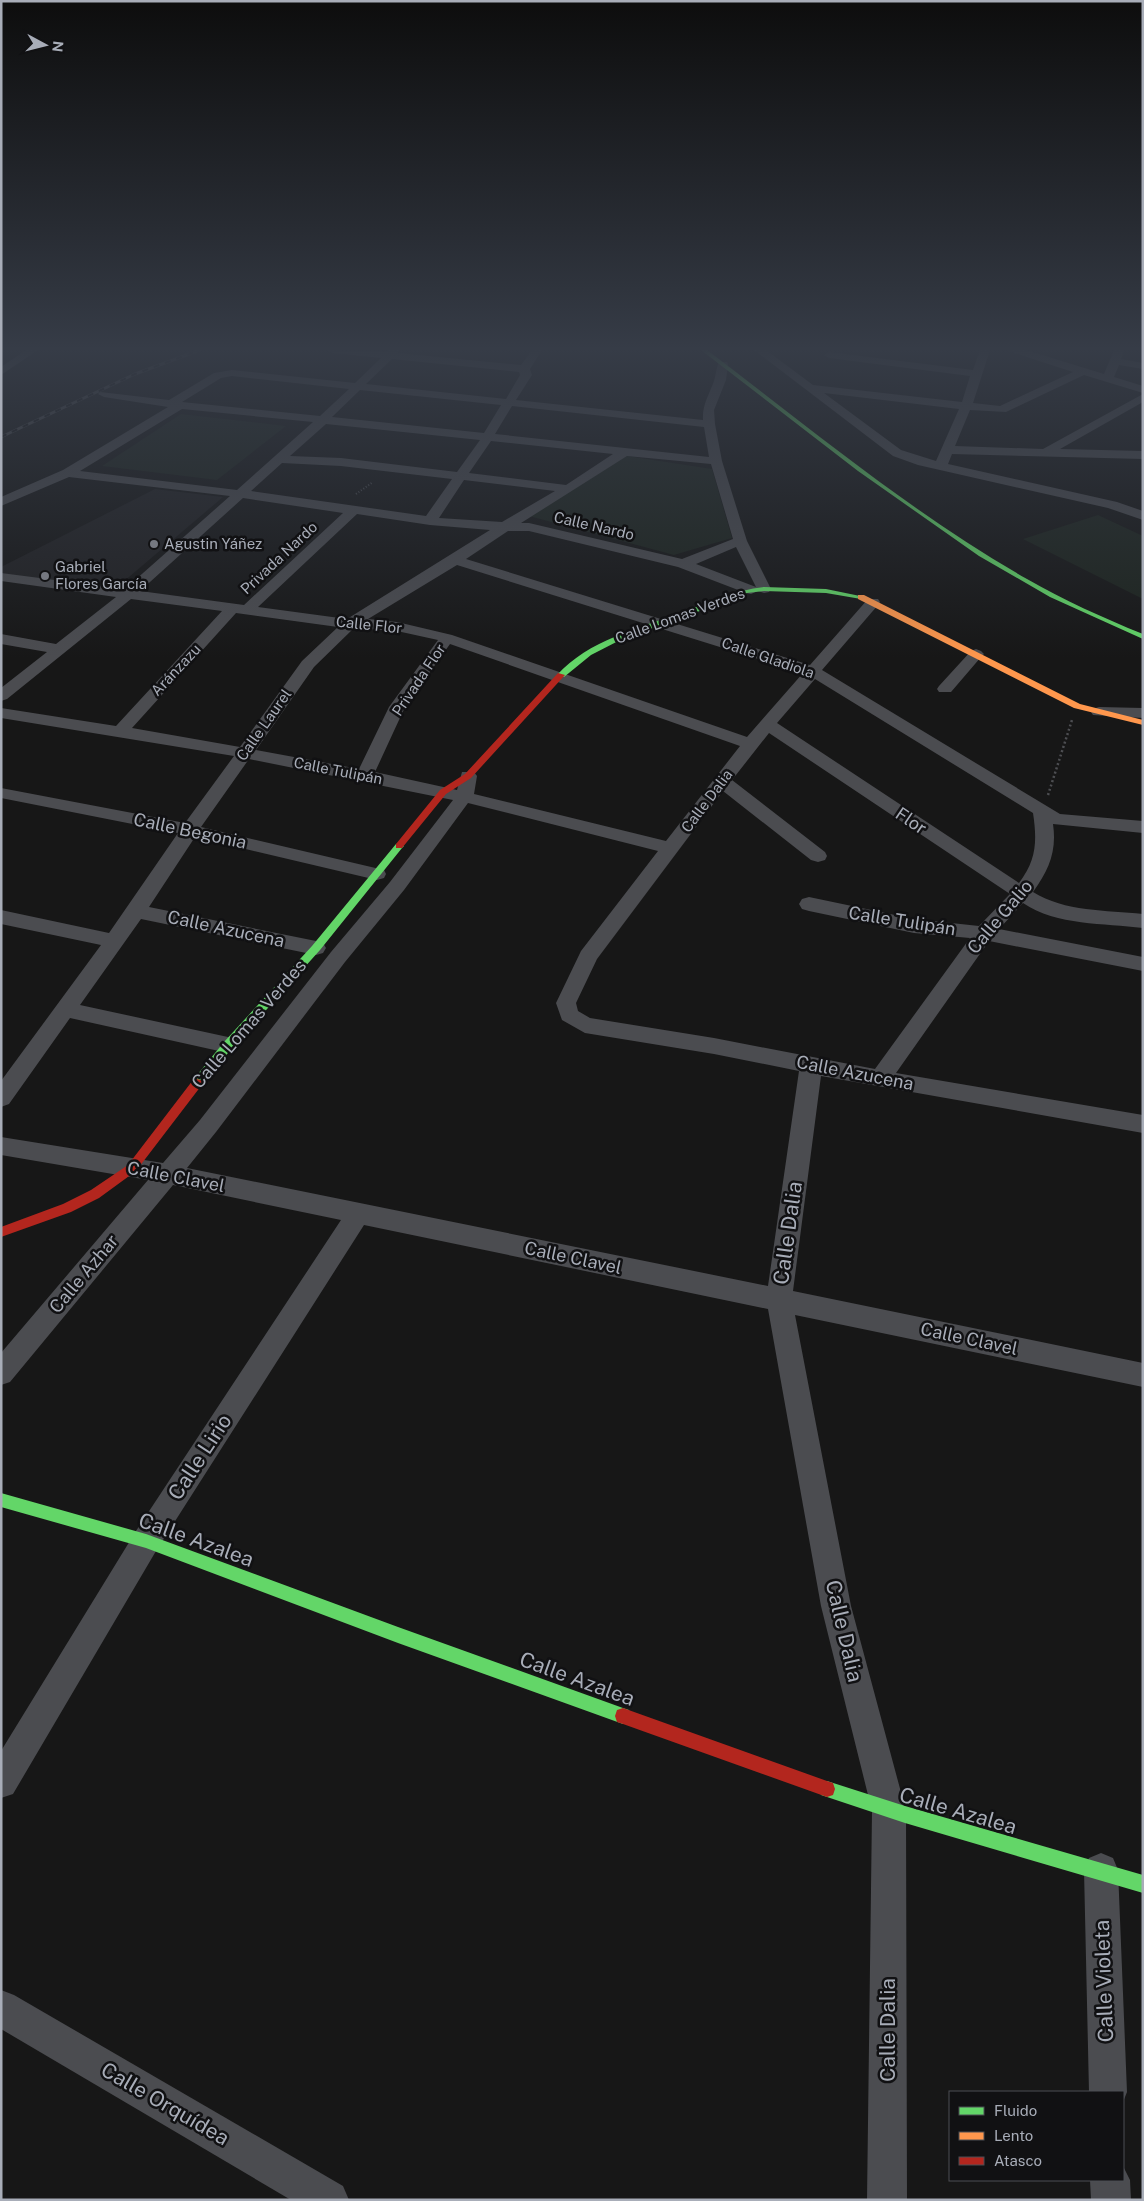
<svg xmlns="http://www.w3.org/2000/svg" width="1144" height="2201" viewBox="0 0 1144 2201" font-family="'Public Sans',sans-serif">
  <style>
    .built { fill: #212123 }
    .green { fill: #1d241e }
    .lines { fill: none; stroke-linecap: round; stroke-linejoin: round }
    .path-far1 { stroke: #4d4e52; stroke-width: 2; stroke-dasharray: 1 2; stroke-linecap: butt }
    .path { stroke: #4d4e52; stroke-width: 2.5; stroke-dasharray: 2 2.5; stroke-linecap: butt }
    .street { fill: #4b4c50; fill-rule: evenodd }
    .fast { fill: #63d668; fill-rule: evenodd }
    .slow { fill: #ff974d; fill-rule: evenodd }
    .jam { fill: #b3261e; fill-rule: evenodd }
    .rail-casing { stroke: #4b4c4f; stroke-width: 3 }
    .rail { stroke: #111113; stroke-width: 2; stroke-dasharray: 6; stroke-linecap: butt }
    .poi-dot { fill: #757880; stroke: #111113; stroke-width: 2 }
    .labels { text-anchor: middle; stroke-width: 5; stroke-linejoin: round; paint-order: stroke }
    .far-street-label { font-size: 15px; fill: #a8adb8; stroke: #111113 }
    .far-poi-label { font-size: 15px; fill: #a8adb8; stroke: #111113; text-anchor: start }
    .street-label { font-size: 18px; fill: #a8adb8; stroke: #111113 }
    .near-street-label { font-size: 21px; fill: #a8adb8; stroke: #111113 }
  </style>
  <rect width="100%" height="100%" fill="#171717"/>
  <polygon class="built" points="155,489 223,497 116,588 1,574 1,567"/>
  <g class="green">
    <polygon points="181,414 286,426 217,480 102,466"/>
    <polygon points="627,456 712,469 732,538 674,555 529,516"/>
    <polygon points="1098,515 1143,536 1143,599 1023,539"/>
  </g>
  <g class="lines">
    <polyline class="path-far1" points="356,494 373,482"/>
    <polyline class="path" points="1048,795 1072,720"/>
    <g class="street">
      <polygon points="26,350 38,350 1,375 1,367"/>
      <path d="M328,350L387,352L389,350H400L398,353L521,365L532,350H542L530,369L532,375L516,400L703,420C702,405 709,395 714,381C716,375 716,368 719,362H727L728,364L726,380L714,410L715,424L722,461L747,541L771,589L769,592L764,593L758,591L751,594L746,593L678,567L529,531H508L466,559L810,665L868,599H878L880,602L878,605L822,670L1060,814L1143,821V833L1053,824C1057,851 1049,870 1033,892C1065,912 1106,910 1143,914V928C1104,923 1057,926 1023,903L999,929L1143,957V971L989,941L896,1073L1143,1115V1133L821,1076L793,1291L1143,1363V1387L795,1315L851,1606L906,1811L907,2200H867L872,1811L821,1606L768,1309L364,1225L156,1551L13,1794L1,1798V1751L136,1531L341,1220L173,1185L10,1382L1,1385V1353L148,1180L1,1155V1137L163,1163L200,1120L331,952L390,882L453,800L249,759L201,827L384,870L386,874L384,878L377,880L195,837L149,907L316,941L323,943L326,948L323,953L316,955L141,919L80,1005L228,1037L236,1039L239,1045L236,1051L228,1053L70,1018L9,1104L1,1107V1081L101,945L1,924V910L109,933L178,833L1,798V788L185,823L234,756L1,718V708L116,726L222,611L131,599L7,699L1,701V688L47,652L1,644V634L56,644L116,597L1,581V573L125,589L230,496L69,477L1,506V497L63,470L168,407L104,397L98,394L100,392L169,400L214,373L232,370L355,383L381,358L333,353ZM392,359L519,372L520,375L506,399L366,384ZM232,376L349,389L320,416L182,402L221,378ZM360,390L501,405L484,433L332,417ZM512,406L704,427L709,457L495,434ZM182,409L313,422L237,490L80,471ZM326,424L480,440L457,472L341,458L290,456ZM491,441L613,454L566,485L469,473ZM627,456L711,464L733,539L682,559L529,523H521ZM282,463L341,466L452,479L426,516L251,491ZM464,480L555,491L502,522L439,518ZM243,498L343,513L244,605L140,591ZM357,514L430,525L490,530L347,619L258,607ZM736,547L756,587L696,564ZM457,565L803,673L747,737L452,635L397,622L368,619ZM236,613L338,627L302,661L240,747L132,728ZM354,628L397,631L438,640L389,707L359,769L256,750L314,667ZM450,644L740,746L666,841L474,794L477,776L474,772H462L457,790L375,772L405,707ZM815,679L1033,813C1037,840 1037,860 1019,883L777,723ZM769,733L1010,894L979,926L914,919L809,897L802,899L799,904L802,909L809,911L914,933L970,938L875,1069L714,1038L590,1018L578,1011L576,1003L597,959L723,791L811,860L818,862L825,860L827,856L825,852L732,780ZM468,803L658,851L581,951L556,1003L562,1020L585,1033L714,1054L799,1071L768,1286L187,1168L216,1132L345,962L404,890Z"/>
      <path d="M754,350H766L813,385L962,402L970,376L829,358L824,355L829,352L973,370L980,350H990L973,403L1000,406L1073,372L1011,352L1010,350H1026L1104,374L1114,350H1124L1121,359L1143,363V369L1119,365L1114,377L1143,386V393L1084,375L1006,412L970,410L955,446L1043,449L1143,394V402L1060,449L1143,451V459L952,454L948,464L1117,502L1143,511V520L1108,508L918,465L893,456ZM824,393L959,409L936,461L901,450Z"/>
      <polygon points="976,649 981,651 984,654 981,657 951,692 939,692 937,689 939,686 971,651"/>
      <polygon points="1099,707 1143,708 1143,718 1093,715 1091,712 1093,709"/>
      <polygon points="1101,1853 1113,1858 1118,1870 1127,2092 1123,2102 1123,2092 1089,2092 1084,1870 1089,1858"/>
      <polygon points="1,1990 14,1995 343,2186 349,2200 291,2200 1,2029"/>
      <polygon points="1123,2166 1130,2180 1131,2200 1091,2200 1090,2180 1123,2180"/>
    </g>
    <g class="fast">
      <path d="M701,350H707C811,429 913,514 1027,579C1064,600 1103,618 1143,634V639L1050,597L979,556L858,471Z"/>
      <path d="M764,587L826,589L865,597L861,599L826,593L764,591L747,593L663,625L630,635L591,655L564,677L557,675C589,640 637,629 680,613C707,603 735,590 764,587Z"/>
      <polygon points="399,843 404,846 402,848 320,950 232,1048 201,1086 193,1086 191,1083 193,1080 224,1042 312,946 396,844"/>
      <polygon points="1,1493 146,1534 398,1627 623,1708 629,1710 631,1716 629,1722 623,1724 398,1643 146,1548 1,1507"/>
      <polygon points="827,1781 905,1806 1143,1875 1143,1893 905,1823 821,1795 819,1789 821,1783"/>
    </g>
    <polygon class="slow" points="858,595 864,595 1080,704 1143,720 1143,725 1074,708 858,599"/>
    <g class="jam">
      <polygon points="558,673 565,675 471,778 446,794 402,848 396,848 396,844 440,790 465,774"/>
      <polygon points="197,1079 201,1080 203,1083 201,1086 136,1171 99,1198 71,1212 1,1237 1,1227 63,1204 91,1190 128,1165 193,1080"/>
      <polygon points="623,1708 827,1781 833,1783 835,1789 833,1795 827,1797 623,1724 617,1722 615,1716 617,1710"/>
    </g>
    <g class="rail-casing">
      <polyline id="rail" points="1,437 135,374 200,350"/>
    </g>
    <use href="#rail" class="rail"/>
  </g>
  <linearGradient id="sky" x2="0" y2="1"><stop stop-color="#0d0d0d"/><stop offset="0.53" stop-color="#363c47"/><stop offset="1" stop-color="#363c47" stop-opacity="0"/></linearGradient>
  <rect width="1144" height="658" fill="url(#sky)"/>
  <g class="poi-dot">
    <circle cx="154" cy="544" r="5"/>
    <circle cx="45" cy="576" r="5"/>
  </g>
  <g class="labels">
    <g class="far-street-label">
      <text transform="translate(594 526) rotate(13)" y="5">Calle Nardo</text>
      <text transform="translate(279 558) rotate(-43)" y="5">Privada Nardo</text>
      <text transform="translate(680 616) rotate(-20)" y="5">Calle Lomas Verdes</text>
      <text transform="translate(369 625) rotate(6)" y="5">Calle Flor</text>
      <text transform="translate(768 658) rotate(19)" y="5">Calle Gladiola</text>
      <text transform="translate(176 670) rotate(-47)" y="5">Aránzazu</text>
      <text transform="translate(419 680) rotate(-56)" y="5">Privada Flor</text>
      <text transform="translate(264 725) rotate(-55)" y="5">Calle Laurel</text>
      <text transform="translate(338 771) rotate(11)" y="5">Calle Tulipán</text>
      <text transform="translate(707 801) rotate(-53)" y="5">Calle Dalia</text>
    </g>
    <g class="far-poi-label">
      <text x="164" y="549">Agustin Yáñez</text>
      <text x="55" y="572">Gabriel<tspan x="55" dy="17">Flores García</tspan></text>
    </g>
    <g class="street-label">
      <text transform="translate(911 821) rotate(34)" y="6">Flor</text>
      <text transform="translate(190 831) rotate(12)" y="6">Calle Begonia</text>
      <text transform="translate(1000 917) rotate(-50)" y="6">Calle Galio</text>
      <text transform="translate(902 921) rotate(9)" y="6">Calle Tulipán</text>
      <text transform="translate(226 929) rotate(12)" y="6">Calle Azucena</text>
      <text transform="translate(249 1024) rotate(-49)" y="6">Calle Lomas Verdes</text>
      <text transform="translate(855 1073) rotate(11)" y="6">Calle Azucena</text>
      <text transform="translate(176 1177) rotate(11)" y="6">Calle Clavel</text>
      <text transform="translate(573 1258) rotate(12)" y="6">Calle Clavel</text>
      <text transform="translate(84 1274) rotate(-50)" y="6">Calle Azhar</text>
      <text transform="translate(969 1339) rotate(12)" y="6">Calle Clavel</text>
    </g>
    <g class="near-street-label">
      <text transform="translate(788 1233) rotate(-82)" y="7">Calle Dalia</text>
      <text transform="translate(200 1457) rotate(-57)" y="7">Calle Lirio</text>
      <text transform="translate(196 1540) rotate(20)" y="7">Calle Azalea</text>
      <text transform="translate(844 1631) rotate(77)" y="7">Calle Dalia</text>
      <text transform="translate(577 1679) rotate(20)" y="7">Calle Azalea</text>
      <text transform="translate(958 1811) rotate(16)" y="7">Calle Azalea</text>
      <text transform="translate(1104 1981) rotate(-92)" y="7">Calle Violeta</text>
      <text transform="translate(888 2030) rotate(-90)" y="7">Calle Dalia</text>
      <text transform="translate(165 2104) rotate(30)" y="7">Calle Orquídea</text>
    </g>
  </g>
  <rect width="1144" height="2201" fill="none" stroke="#a8adb8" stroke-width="5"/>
  <rect x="949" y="2091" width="175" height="90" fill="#111113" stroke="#4d4f55"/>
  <rect x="959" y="2107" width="25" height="8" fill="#63d668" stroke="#4d4f55"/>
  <text x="994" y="2116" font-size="15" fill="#a8adb8">Fluido</text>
  <rect x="959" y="2132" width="25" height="8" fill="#ff974d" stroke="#4d4f55"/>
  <text x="994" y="2141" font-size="15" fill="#a8adb8">Lento</text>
  <rect x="959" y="2157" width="25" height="8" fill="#b3261e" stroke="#4d4f55"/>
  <text x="994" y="2166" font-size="15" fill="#a8adb8">Atasco</text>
  <g transform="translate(45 45) rotate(97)" stroke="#111113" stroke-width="4" paint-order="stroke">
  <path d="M0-4L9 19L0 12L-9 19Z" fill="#a8adb8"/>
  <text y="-8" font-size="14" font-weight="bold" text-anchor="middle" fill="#a8adb8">N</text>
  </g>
</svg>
